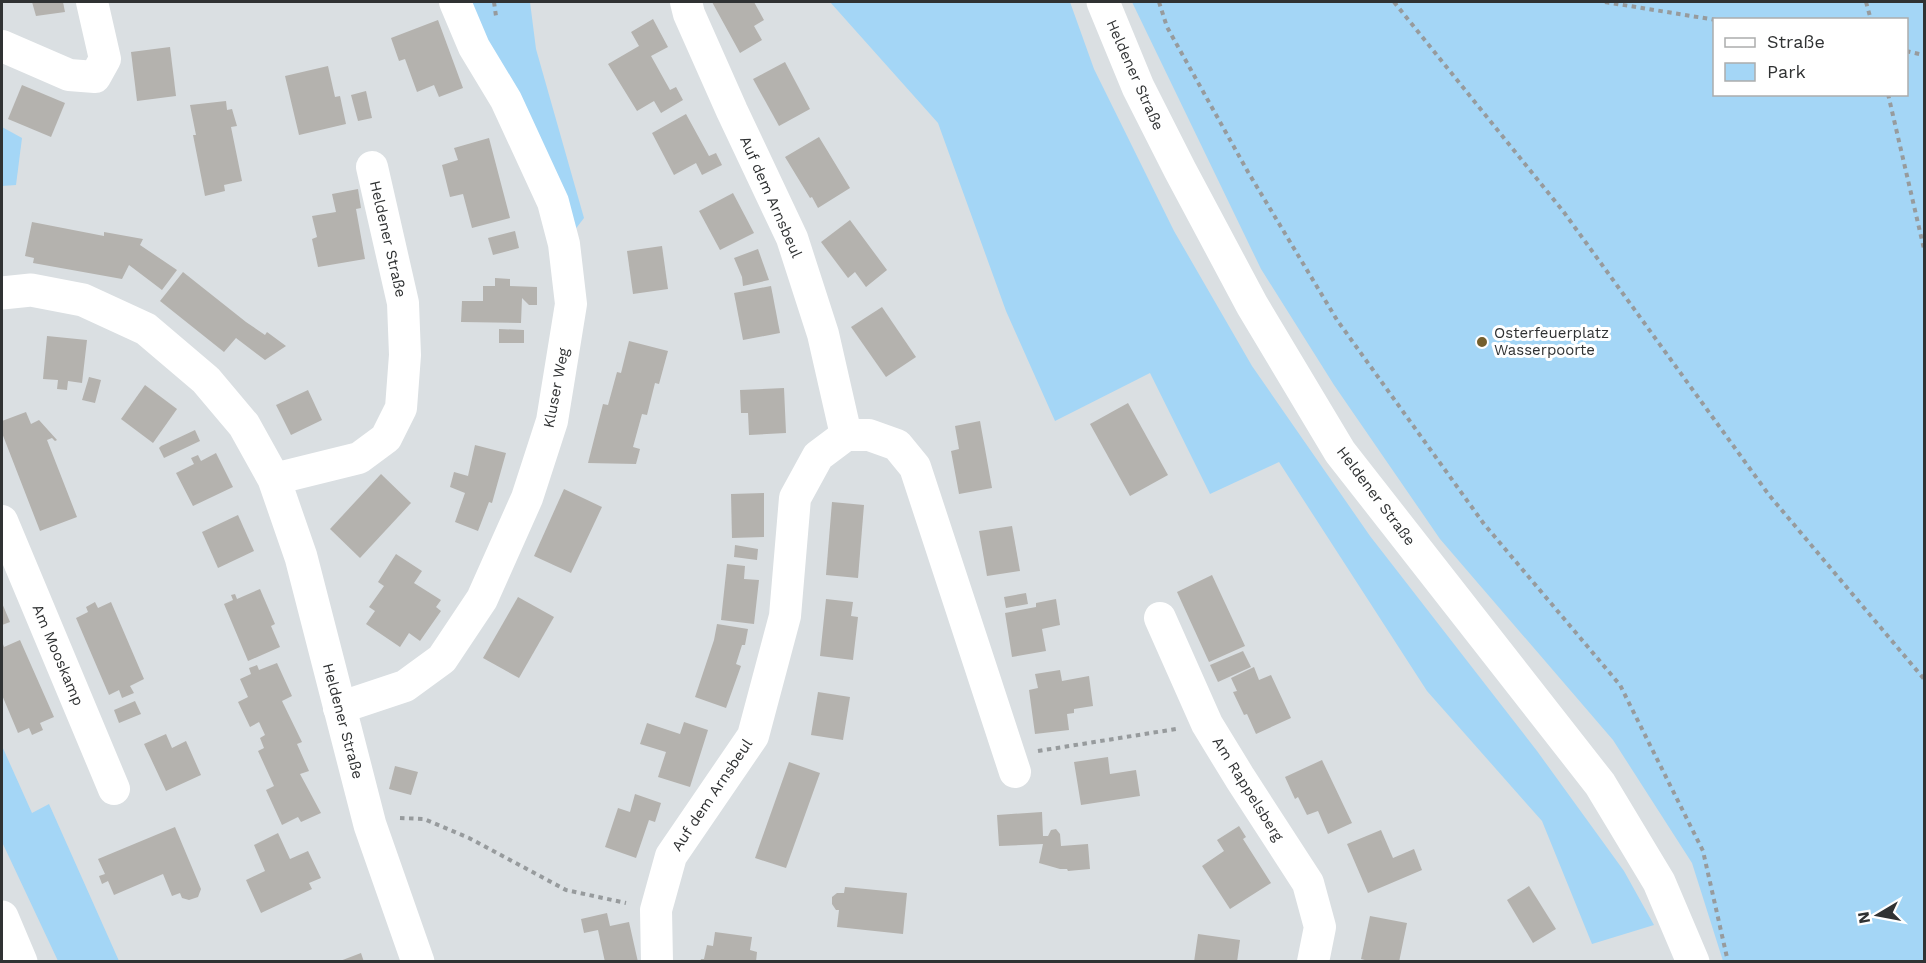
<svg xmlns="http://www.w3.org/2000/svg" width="1926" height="963" viewBox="0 0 1926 963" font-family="'Work Sans',sans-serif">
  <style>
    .green { fill: #a4d6f6; fill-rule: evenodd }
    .building { fill: #b4b2ae }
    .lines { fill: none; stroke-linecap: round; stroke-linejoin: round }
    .path { stroke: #979b9d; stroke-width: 4; stroke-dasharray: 4.5 4.5; stroke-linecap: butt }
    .street { stroke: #fff; stroke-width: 32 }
    .secondary { stroke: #fff; stroke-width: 33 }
    .poi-dot { fill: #745f2e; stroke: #fff; stroke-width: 2 }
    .labels { text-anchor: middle; stroke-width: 6; stroke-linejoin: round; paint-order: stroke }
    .street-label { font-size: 15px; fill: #303233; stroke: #fff }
    .poi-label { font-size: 15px; fill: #303233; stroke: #fff; text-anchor: start }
  </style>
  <rect width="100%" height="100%" fill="#dadfe2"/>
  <g class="green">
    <polygon points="455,2 530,2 536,49 584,218 564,244"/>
    <polygon points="830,2 1070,2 1094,69 1174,231 1252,366 1370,536 1537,751 1624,871 1654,925 1592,944 1542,821 1427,691 1279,462 1210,494 1150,373 1055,421 1006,311 938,123"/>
    <path d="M1132,2H1924V961H1723L1692,863L1613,740L1440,539L1334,385L1261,269ZM1714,20H1906V94H1714Z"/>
    <polygon points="2,127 22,138 16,185 2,186"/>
    <polygon points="2,746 32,813 49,804 119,961 58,961 2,842"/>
  </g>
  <g class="building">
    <polygon points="32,2 63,2 65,12 36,16"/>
    <polygon points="712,2 754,2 764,20 754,26 762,40 740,53"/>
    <polygon points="653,19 668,47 651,56 670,90 676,87 683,100 661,113 654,101 637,111 608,64 639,46 631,32"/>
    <polygon points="438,20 463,88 439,97 434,85 417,92 405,59 399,61 391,38"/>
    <polygon points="170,47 176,96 137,101 131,52"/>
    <polygon points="785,62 810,109 779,126 753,79"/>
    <polygon points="328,66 335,97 340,96 346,124 299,135 285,76"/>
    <polygon points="22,85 65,103 51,137 8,119"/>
    <polygon points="366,91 372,118 358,121 351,95"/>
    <polygon points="226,101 227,110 232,109 237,126 231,127 242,181 224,185 225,191 205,196 193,135 196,135 190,105"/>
    <polygon points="686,114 709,156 716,153 722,165 702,175 696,163 674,175 652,133"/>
    <polygon points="819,137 850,188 818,208 812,197 810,198 785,157"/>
    <polygon points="489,138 510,218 472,228 463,194 450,197 442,165 458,160 454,148"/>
    <polygon points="358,189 361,208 356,209 365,259 318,267 312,239 317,237 312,216 336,212 332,194"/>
    <polygon points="733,193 754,233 720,250 699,211"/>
    <polygon points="850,220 887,270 866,287 855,272 848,278 821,242"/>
    <polygon points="32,222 104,236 104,232 143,239 140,245 177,270 162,290 129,265 122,279 33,263 34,258 25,256"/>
    <polygon points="515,231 519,248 493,255 488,238"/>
    <polygon points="662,246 668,289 633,294 627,251"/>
    <polygon points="758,249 769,280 743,286 742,277 734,258"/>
    <polygon points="183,272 246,322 265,335 267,332 286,346 265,360 236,338 224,352 160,301"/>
    <polygon points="495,278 510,279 510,286 537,287 537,305 529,305 522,298 521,323 461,322 462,301 483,301 483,286 495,286"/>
    <polygon points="771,286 780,333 743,340 734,293"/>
    <polygon points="882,307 916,357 886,377 851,327"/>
    <polygon points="499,329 524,330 524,343 499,343"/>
    <polygon points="47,336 87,340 82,383 68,381 67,390 57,389 58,380 43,379"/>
    <polygon points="629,341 668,351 659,384 655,383 647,415 642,414 633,447 640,449 636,464 588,463 603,404 608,405 617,372 621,373"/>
    <polygon points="89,377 101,380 95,403 82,400"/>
    <polygon points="145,385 177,409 153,443 121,419"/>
    <polygon points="784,388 786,433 749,435 748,413 741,413 740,390"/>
    <polygon points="308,390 322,420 291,435 276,405"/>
    <polygon points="1128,403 1168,475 1130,496 1090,424"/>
    <polygon points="26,412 31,424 39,420 57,440 55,441 52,438 47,440 77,517 40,531 2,433 2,421"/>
    <polygon points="980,421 992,488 959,494 951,451 959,449 955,426"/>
    <polygon points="195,430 200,441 164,458 159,448 161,446"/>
    <polygon points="475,445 506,453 492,503 489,502 478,531 455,522 465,493 450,487 454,472 468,476"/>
    <polygon points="216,453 233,487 193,506 176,473 194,464 191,458 198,455 201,461"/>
    <polygon points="381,474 411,503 360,558 330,529"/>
    <polygon points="564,489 602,507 571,573 534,556"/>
    <polygon points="764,493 764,537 732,538 731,494"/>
    <polygon points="832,502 864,505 858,578 826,575"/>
    <polygon points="238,515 254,551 218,568 202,532"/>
    <polygon points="1012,526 1020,571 987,576 979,531"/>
    <polygon points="735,545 758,549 757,560 734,557"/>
    <polygon points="396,554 422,571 414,583 441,600 436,607 441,611 420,641 409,633 400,647 366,624 375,611 369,607 384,586 378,582"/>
    <polygon points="727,564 745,566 744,579 759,580 754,624 721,620"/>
    <polygon points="1212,575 1245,646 1209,662 1177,592"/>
    <polygon points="260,589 275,624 271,626 280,647 248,661 224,604 233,600 231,595 235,594 237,599"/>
    <polygon points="1026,593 1028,604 1006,608 1004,597"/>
    <polygon points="518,597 554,617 519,678 483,658"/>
    <polygon points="826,599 853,602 851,616 858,617 853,660 820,656"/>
    <polygon points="1056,599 1060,625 1042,629 1046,651 1012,657 1005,613 1036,607 1036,603"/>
    <polygon points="95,602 98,608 111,602 144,679 130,686 134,693 122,698 119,690 109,695 76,618 88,612 86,607"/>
    <polygon points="2,603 10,622 2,625"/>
    <polygon points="717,624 748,629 745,645 742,645 736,664 741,666 726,708 695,697 714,640"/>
    <polygon points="20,640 54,717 40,723 43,730 32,735 29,728 18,733 2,695 2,641 4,647"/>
    <polygon points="1243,651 1251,667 1218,682 1210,665"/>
    <polygon points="277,663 292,696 282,701 302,742 297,744 309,771 300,774 321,813 301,822 298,817 282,825 266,790 274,786 258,751 264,748 260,738 265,735 259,722 250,727 238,702 248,697 240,679 251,674 249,668 257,665 259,670"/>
    <polygon points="1254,667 1259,680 1271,675 1291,718 1256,734 1247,714 1244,715 1233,692 1237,691 1231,678"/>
    <polygon points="1060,670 1062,681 1089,676 1093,706 1074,709 1074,713 1067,714 1069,730 1035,734 1029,690 1038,688 1035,674"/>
    <polygon points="818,692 850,697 843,740 811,735"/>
    <polygon points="135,701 141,714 119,723 114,710"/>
    <polygon points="684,722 708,730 690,787 658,777 666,752 640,744 647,723 680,734"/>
    <polygon points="166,734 172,748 186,741 201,775 166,791 144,744"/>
    <polygon points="1108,757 1110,774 1136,770 1140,796 1081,805 1074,762"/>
    <polygon points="1322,760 1352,823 1328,834 1318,811 1307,815 1298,797 1295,799 1285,777"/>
    <polygon points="789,762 820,773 786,868 755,858"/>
    <polygon points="395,766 418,772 411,795 389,789"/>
    <polygon points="635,794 661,803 655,822 649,820 636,858 605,847 618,808 630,812"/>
    <polygon points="1042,812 1043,836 1048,836 1051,830 1056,829 1060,834 1061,846 1088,844 1090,869 1068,871 1067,869 1060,869 1039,863 1043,844 999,846 997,815"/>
    <polygon points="1239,826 1246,837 1243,839 1271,883 1230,909 1202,866 1224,851 1217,840"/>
    <polygon points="175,827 201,889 198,897 189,900 182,898 180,893 172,896 163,874 114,895 108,881 102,884 99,876 105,874 98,859"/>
    <polygon points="1381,830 1393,858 1414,849 1422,870 1368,893 1347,844"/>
    <polygon points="278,833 290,859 308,851 321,878 309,883 312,889 261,913 246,880 265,871 254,845"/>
    <polygon points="1529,886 1556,929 1533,943 1507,900"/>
    <polygon points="845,887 907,893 903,934 837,927 839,910 836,910 832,904 832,897 837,893 844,893"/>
    <polygon points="607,913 610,926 629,922 638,962 605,962 598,930 584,933 581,919"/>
    <polygon points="1370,916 1407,923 1399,962 1372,962 1361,959"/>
    <polygon points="715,932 752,937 750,950 757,952 756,962 700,962 701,959 704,959 707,945 713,946"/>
    <polygon points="1198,934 1240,940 1237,962 1194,962"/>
    <polygon points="361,953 364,962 340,962 340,961"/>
  </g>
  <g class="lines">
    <g class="path">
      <polyline points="494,2 496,16"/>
      <polyline points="1159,2 1167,27 1248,172 1337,320 1484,524 1620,685 1703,851 1728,962"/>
      <polyline points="1394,2 1563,211 1769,495 1924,679"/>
      <polyline points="1605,2 1716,20"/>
      <polyline points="1866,2 1871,20"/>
      <polyline points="1906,51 1924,55"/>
      <polyline points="1888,94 1924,249"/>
      <polyline points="1038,751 1176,729"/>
      <polyline points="400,818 424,819 469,838 566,890 626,903"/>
    </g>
    <g class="street">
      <polyline points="686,2 689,14 732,111 792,238 823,334 846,435"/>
      <polyline points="2,46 69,75 95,77 105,59 92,2"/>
      <polyline points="274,479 359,458 386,438 401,408 405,355 403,303 372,167"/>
      <polyline points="2,521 114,789"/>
      <polyline points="1160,618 1207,724 1240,778 1308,883 1320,927 1313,962"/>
      <polyline points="339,708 405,686 442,659 482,599 527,498 552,421 571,304 564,244 553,202 506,100 474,47 455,2"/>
      <polyline points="657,962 656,910 671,856 753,736 785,616 795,498 818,456 846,435 869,435 897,445 915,467 1015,772"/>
    </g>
    <g class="secondary">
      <polyline points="1103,2 1138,87 1180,170 1252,305 1340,452 1600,784 1659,882 1693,962"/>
      <polyline points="2,293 31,290 83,300 146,329 206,380 244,425 274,479 301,557 370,825 418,962"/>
      <polyline points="2,917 21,962"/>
    </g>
  </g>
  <circle class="poi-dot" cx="1482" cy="342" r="6"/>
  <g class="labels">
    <g class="street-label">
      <text transform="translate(1135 75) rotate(66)" y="5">Heldener Straße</text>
      <text transform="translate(771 197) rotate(66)" y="5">Auf dem Arnsbeul</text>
      <text transform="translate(388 239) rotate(77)" y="5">Heldener Straße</text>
      <text transform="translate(556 388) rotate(-79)" y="5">Kluser Weg</text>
      <text transform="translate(1376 496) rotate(53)" y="5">Heldener Straße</text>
      <text transform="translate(58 655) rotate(67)" y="5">Am Mooskamp</text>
      <text transform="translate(343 721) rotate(75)" y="5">Heldener Straße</text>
      <text transform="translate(1248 789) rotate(58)" y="5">Am Rappelsberg</text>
      <text transform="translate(712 795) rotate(-56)" y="5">Auf dem Arnsbeul</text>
    </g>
    <g class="poi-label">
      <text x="1494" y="338">Osterfeuerplatz<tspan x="1494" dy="17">Wasserpoorte</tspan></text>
    </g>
  </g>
  <rect width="1926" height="963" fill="none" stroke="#303233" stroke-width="6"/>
  <rect x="1713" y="18" width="195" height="78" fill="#ffffff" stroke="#acadad" stroke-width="1.5"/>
  <rect x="1725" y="38" width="30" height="9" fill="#ffffff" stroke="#acadad" stroke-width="1.5"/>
  <text x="1767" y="48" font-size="18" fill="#303233">Straße</text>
  <rect x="1725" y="63" width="30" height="18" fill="#a4d6f6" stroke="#acadad" stroke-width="1.5"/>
  <text x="1767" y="78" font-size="18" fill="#303233">Park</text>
  <g transform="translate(1878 915) rotate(260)" stroke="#ffffff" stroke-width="4.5" paint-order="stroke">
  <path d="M0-4.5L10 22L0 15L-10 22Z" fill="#303233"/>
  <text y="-9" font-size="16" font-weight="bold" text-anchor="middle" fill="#303233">N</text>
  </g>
</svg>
